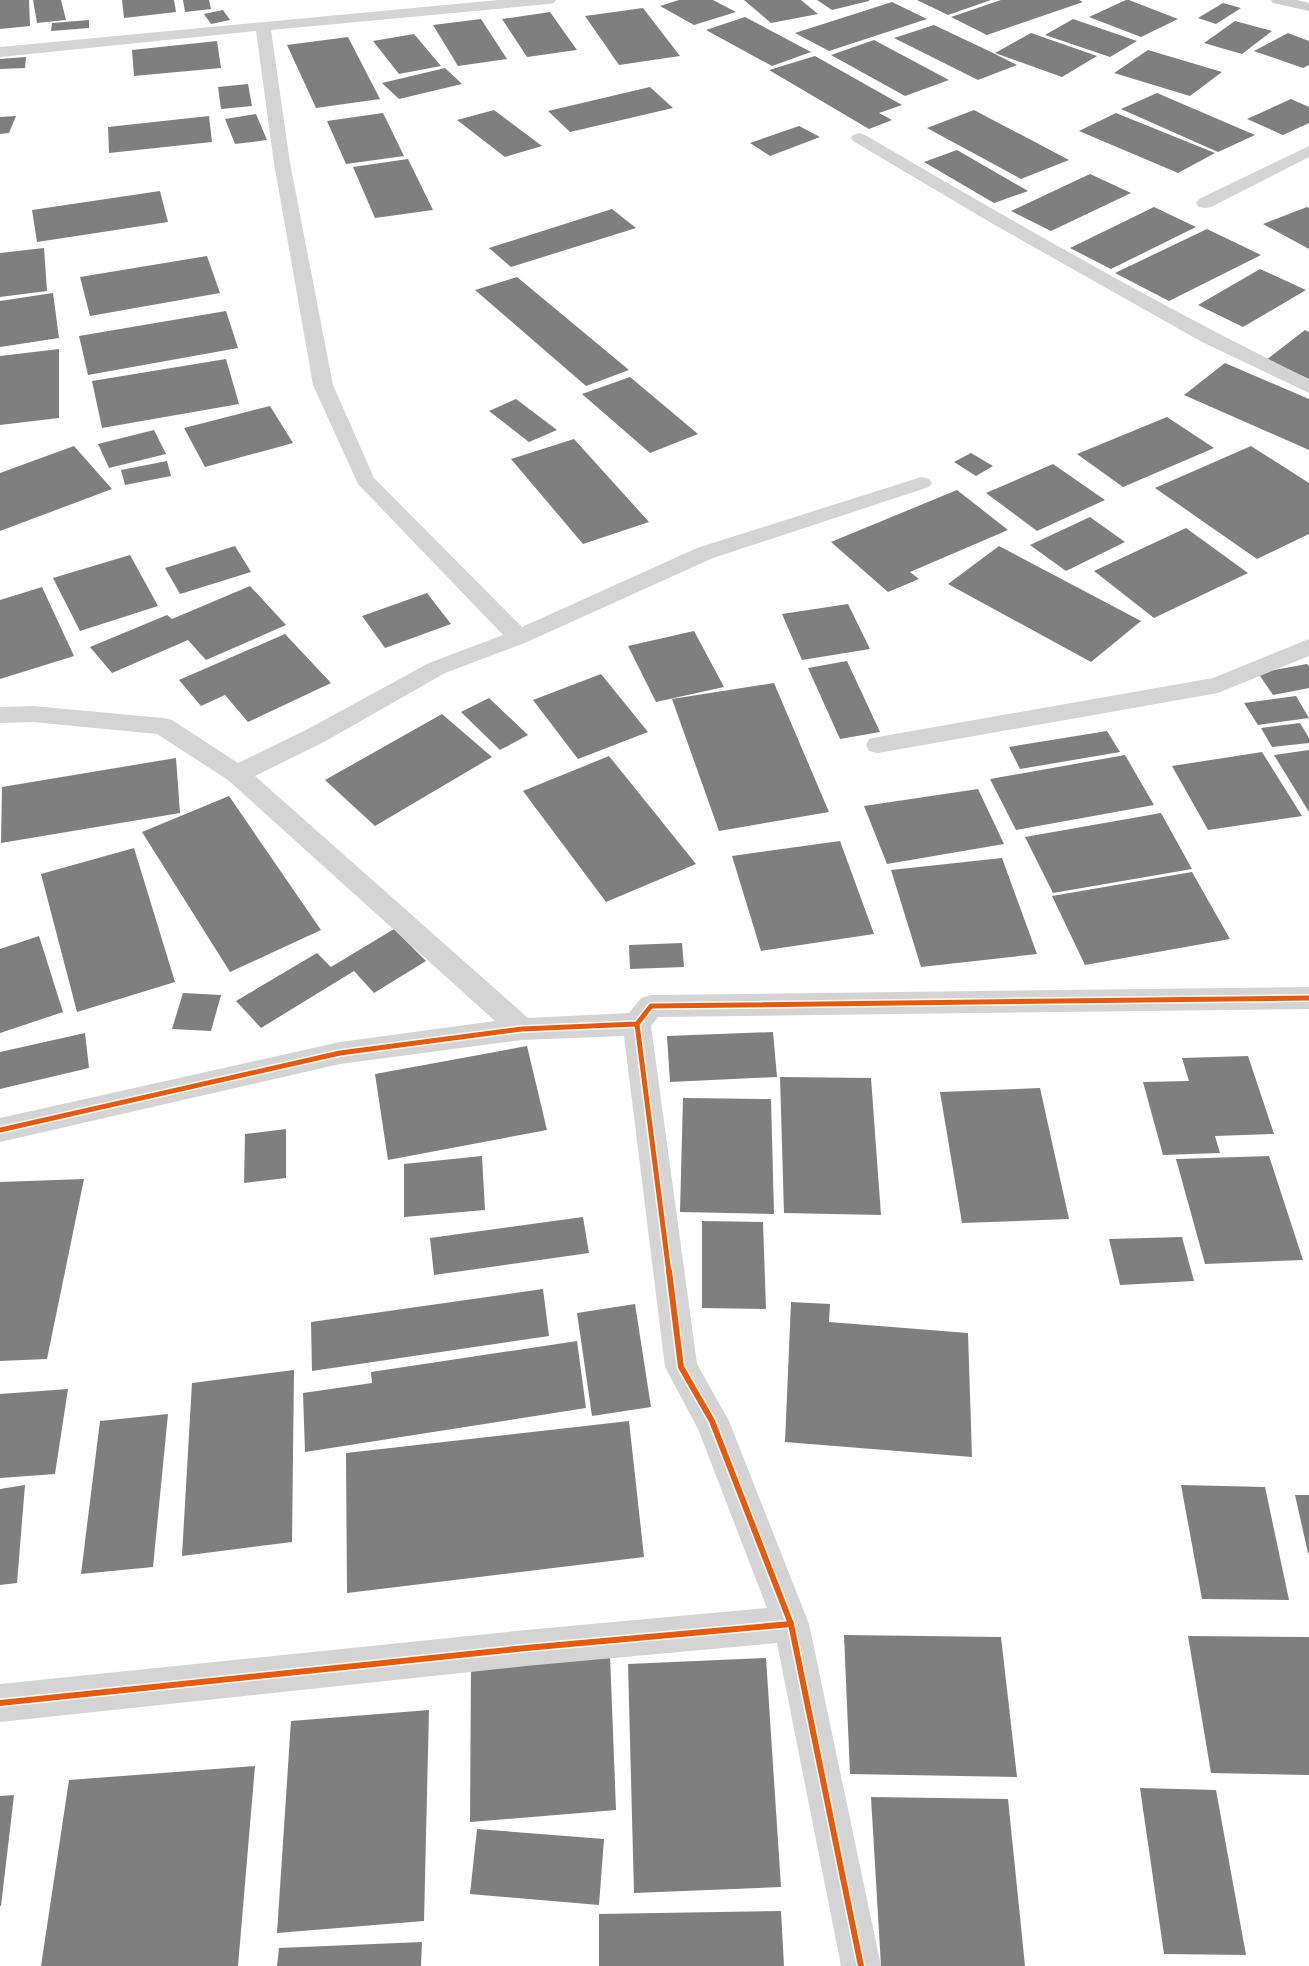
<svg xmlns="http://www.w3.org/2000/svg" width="1309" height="1966" viewBox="0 0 1309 1966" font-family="'Roboto Condensed',sans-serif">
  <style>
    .building { fill: #7f7f7f }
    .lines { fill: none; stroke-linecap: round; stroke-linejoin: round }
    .street { fill: #d4d4d4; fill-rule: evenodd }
    .secondary { fill: #cdcdcd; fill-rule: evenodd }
    .cycleway-far1-casing { stroke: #fff; stroke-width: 8 }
    .cycleway-casing { stroke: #fff; stroke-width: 9 }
    .cycleway-far1 { stroke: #e8590c; stroke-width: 5 }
    .cycleway { stroke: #e8590c; stroke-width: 6 }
  </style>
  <rect width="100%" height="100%" fill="#fff"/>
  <g class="building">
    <polygon points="0,0 29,0 30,26 0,29"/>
    <polygon points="33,0 61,0 66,20 37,23"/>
    <polygon points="122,0 174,0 176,12 124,18"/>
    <polygon points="183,0 209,0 211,9 185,12"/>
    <polygon points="679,0 713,0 736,12 694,25 660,6"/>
    <polygon points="744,0 801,0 818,14 771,23"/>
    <polygon points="817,0 869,0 869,1 832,10"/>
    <polygon points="917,0 991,0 948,15"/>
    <polygon points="1001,0 1079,0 1083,2 987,35 951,17"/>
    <polygon points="1126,0 1129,0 1178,19 1141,37 1089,17"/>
    <polygon points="892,2 927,19 829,51 795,33"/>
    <polygon points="1223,3 1241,8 1216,24 1198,18"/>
    <polygon points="643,8 680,56 619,65 585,16"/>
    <polygon points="223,10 230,20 211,24 204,14"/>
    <polygon points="550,12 577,50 527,57 502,19"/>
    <polygon points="745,17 811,52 772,66 706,30"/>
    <polygon points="481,19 507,59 458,66 433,25"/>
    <polygon points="1073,19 1137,41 1110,57 1045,35"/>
    <polygon points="89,20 89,28 51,31 52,23"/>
    <polygon points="1235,21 1272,31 1242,54 1204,43"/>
    <polygon points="934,25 991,52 1017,65 978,80 894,38"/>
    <polygon points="1031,33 1097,56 1062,77 995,53"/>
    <polygon points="1288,33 1309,41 1309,65 1303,68 1254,51"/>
    <polygon points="414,34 441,66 399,74 373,41"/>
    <polygon points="348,37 380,99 316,108 287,45"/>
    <polygon points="874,40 949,80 905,96 831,55"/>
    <polygon points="217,41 221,68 134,76 132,50"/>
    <polygon points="1148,50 1222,72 1190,96 1114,73"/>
    <polygon points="815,56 902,105 879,113 892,120 869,129 769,70"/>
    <polygon points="26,57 25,68 0,69 0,59"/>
    <polygon points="445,68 462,84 399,99 382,83"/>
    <polygon points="248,84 252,106 221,109 218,87"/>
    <polygon points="650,87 673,108 570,132 548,111"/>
    <polygon points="1157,93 1255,135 1218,152 1121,109"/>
    <polygon points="1291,99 1309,107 1309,123 1283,135 1247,119"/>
    <polygon points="494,110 542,146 505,157 457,120"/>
    <polygon points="974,110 1069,160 1021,179 927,128"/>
    <polygon points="383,113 404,156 346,164 327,121"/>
    <polygon points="1116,113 1215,153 1178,173 1079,131"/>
    <polygon points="256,114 267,140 235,144 225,119"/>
    <polygon points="16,116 9,133 0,134 0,117"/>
    <polygon points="209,116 212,142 109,153 108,127"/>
    <polygon points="799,126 820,137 770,156 750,143"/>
    <polygon points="957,150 1028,191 994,203 924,162"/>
    <polygon points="408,159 433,210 375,218 353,167"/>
    <polygon points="1090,174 1131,193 1051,231 1011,211"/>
    <polygon points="160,191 168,222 37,242 32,210"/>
    <polygon points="1154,207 1196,227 1111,269 1070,248"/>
    <polygon points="1307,207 1309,208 1309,249 1263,224"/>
    <polygon points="612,209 636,228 511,267 489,248"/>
    <polygon points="1207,229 1261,255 1169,301 1115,273"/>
    <polygon points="44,248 47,291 0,297 0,253"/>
    <polygon points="207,256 220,293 90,316 80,277"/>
    <polygon points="1260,269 1306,290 1243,327 1198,305"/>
    <polygon points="517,277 629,370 586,386 475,290"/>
    <polygon points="53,293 59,338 0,347 0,301"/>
    <polygon points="226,311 238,348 88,375 79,336"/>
    <polygon points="1305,330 1309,332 1309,379 1266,360"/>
    <polygon points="59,349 59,418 0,425 0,356"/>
    <polygon points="226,359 239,404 102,428 92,381"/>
    <polygon points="1225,363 1309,399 1309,450 1184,395"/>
    <polygon points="630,377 698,434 650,453 582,394"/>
    <polygon points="516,399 557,430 529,442 489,411"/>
    <polygon points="270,406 293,443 205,467 184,428"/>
    <polygon points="1167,417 1214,448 1123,487 1077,454"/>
    <polygon points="154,430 166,454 109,468 98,444"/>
    <polygon points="574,439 649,522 583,544 511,459"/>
    <polygon points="74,446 112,489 0,531 0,473"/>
    <polygon points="1251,446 1309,483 1309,534 1257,559 1155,488"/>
    <polygon points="971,453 993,466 976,476 954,462"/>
    <polygon points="167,461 171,476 125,485 121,470"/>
    <polygon points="1053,464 1105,500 1037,531 986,493"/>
    <polygon points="957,490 1008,530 910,572 919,579 888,592 831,542"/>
    <polygon points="1090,517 1125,542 1066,571 1030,545"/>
    <polygon points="1186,528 1248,573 1154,618 1094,571"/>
    <polygon points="235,546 251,572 180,594 165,568"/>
    <polygon points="999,546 1141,621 1091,662 948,584"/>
    <polygon points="130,555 158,606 80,631 53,578"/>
    <polygon points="250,586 286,625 206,660 188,640 112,673 90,647 167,615 172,619"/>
    <polygon points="42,587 74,656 0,679 0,600"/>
    <polygon points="427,593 451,624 385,648 362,616"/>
    <polygon points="848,604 870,649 802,660 782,614"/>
    <polygon points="694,631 724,687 656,702 628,646"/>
    <polygon points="285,634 331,683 248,722 225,695 201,706 179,680"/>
    <polygon points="847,661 880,732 840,739 808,668"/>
    <polygon points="1307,664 1309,666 1309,688 1273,695 1258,673"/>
    <polygon points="601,674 648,732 578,759 533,700"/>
    <polygon points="774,683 829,812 719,831 672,699"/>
    <polygon points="1296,696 1309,718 1258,725 1244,703"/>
    <polygon points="489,698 528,735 500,750 461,712"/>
    <polygon points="442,714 492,757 375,826 325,780"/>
    <polygon points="1300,723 1309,738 1309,743 1272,747 1261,728"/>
    <polygon points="1107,731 1120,752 1020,769 1009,747"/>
    <polygon points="1309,750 1309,812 1274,755"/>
    <polygon points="1262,752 1302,816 1208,830 1172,766"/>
    <polygon points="1125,755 1154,805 1016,830 990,779"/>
    <polygon points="609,756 696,864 606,902 523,791"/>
    <polygon points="176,758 180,813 1,843 2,787"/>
    <polygon points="978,789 1004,844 887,864 864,806"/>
    <polygon points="229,796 321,930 230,972 142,832"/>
    <polygon points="1161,813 1192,869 1053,893 1025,837"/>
    <polygon points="840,841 874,934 761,951 732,856"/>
    <polygon points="134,848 175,982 77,1012 41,874"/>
    <polygon points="1002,858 1037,954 921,967 891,870"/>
    <polygon points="1192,872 1230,939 1085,965 1052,896"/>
    <polygon points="394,929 426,961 374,993 354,971 261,1028 236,1001 317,953 331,967"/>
    <polygon points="39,936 63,1012 0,1033 0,949"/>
    <polygon points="682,943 684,967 630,969 629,945"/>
    <polygon points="183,993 221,995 211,1031 172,1029"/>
    <polygon points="773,1032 777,1077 670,1082 667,1036"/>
    <polygon points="85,1033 89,1068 0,1089 0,1052"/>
    <polygon points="527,1046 547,1130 388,1160 375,1074"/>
    <polygon points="1248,1056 1274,1134 1215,1136 1220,1153 1163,1155 1143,1082 1189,1081 1182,1058"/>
    <polygon points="780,1077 871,1078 881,1215 784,1213"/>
    <polygon points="1040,1088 1069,1219 962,1223 940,1092"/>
    <polygon points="683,1098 771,1099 774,1214 680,1212"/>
    <polygon points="286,1129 286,1178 244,1183 245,1134"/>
    <polygon points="482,1156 485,1210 404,1217 404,1164"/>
    <polygon points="1269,1156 1303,1260 1205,1264 1176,1159"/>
    <polygon points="84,1179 47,1359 0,1361 0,1182"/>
    <polygon points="583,1217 589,1253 434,1275 430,1238"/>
    <polygon points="702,1221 763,1222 766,1309 702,1308"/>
    <polygon points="1182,1237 1194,1281 1120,1285 1109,1239"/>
    <polygon points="543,1289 549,1336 312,1371 311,1322"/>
    <polygon points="791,1302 830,1304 829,1322 968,1333 972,1457 785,1442"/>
    <polygon points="635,1304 651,1407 592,1416 577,1313"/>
    <polygon points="577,1341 586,1408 305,1452 303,1393 372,1383 371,1372"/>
    <polygon points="294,1370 292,1542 182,1556 192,1383"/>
    <polygon points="68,1389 55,1474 0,1478 0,1394"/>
    <polygon points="168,1414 153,1567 81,1574 100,1421"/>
    <polygon points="629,1421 644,1557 347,1593 346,1453"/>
    <polygon points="25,1485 17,1583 0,1585 0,1489"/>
    <polygon points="1181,1485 1265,1487 1289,1600 1202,1599"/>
    <polygon points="1295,1495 1309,1495 1309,1553 1308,1553"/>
    <polygon points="844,1635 1001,1637 1017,1777 850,1774"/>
    <polygon points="1188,1636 1309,1637 1309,1775 1211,1773"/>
    <polygon points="610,1655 616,1810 470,1822 471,1664"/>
    <polygon points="766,1658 781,1887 634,1893 628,1664"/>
    <polygon points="429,1710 424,1921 277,1933 291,1721"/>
    <polygon points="255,1766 238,1966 41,1966 69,1780"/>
    <polygon points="1140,1788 1216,1790 1246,1955 1164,1954"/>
    <polygon points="14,1795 1,1906 0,1906 0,1796"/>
    <polygon points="871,1797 1008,1799 1025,1966 881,1966"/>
    <polygon points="477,1829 604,1839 599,1905 470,1894"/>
    <polygon points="781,1911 784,1966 599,1966 599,1914"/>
    <polygon points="422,1942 421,1966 277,1966 279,1948"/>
  </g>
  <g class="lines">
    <g class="street">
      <polygon points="498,0 556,0 554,3 549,4 271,30 290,163 333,385 374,478 522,627 697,548 915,479 922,477 929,479 932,483 929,487 713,558 527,642 445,673 324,742 255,776 528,1018 629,1013 641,998 651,995 1309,987 1309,1009 658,1017 651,1026 697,1364 729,1421 809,1624 881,1966 841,1966 777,1643 526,1666 0,1722 0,1684 526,1630 767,1608 698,1429 665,1367 624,1036 522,1040 340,1064 0,1142 0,1118 340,1042 495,1021 228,780 157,734 33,722 0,723 0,707 33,706 163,718 172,720 238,763 306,730 429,663 503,635 358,484 313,385 274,163 256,31 0,57 0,47"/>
      <path d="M859,133L865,135C1011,220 1157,305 1309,379V393L1202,342L993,224L853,141L851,138L853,135Z"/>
      <polygon points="1309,146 1309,157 1211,207 1205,208 1199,207 1196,203 1199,199"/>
      <polygon points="1309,639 1309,656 1218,693 878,753 869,751 866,745 869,739 878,737 1213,678"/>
    </g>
    <polygon class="secondary" points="1271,0 1297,0 1309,3 1309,11 1273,3"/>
    <g class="cycleway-far1-casing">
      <g id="cycleway-far1">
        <polyline points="637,1024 669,1273"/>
        <polyline points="0,1130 340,1053 522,1029 637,1024 651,1006 1309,998"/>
      </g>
    </g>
    <g class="cycleway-casing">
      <g id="cycleway">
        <polyline points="669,1271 681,1367 712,1421 791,1624 861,1966"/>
        <polyline points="0,1703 526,1648 791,1624"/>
      </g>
    </g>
    <use href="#cycleway-far1" class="cycleway-far1"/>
    <use href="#cycleway" class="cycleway"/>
  </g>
</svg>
